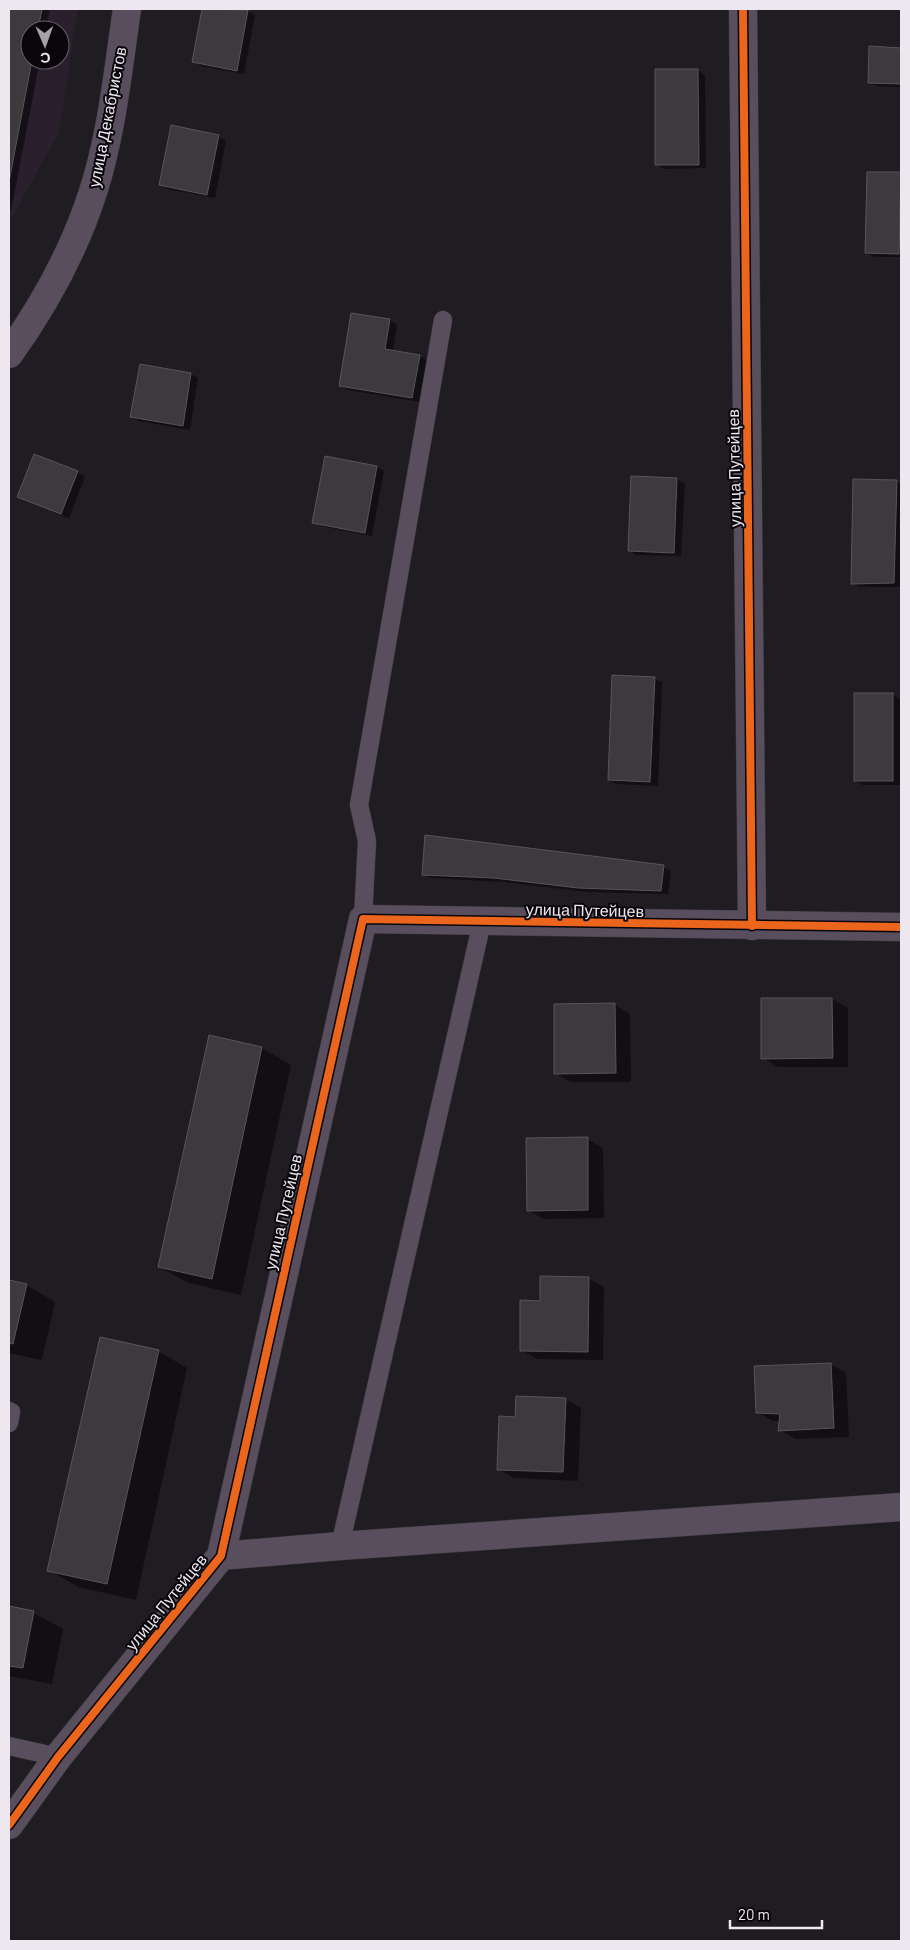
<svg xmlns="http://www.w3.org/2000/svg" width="910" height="1950" viewBox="0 0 910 1950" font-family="Barlow,sans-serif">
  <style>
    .built { fill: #291f2d; fill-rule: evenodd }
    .shadow { fill: #0007 }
    .building { fill: #3d3a3e; stroke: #585559 }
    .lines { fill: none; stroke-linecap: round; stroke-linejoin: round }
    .lane-casing { stroke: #3d3a3e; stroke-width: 19 }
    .street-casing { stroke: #3d3a3e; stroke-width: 29 }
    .lane { stroke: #584e5d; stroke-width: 18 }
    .street { stroke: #584e5d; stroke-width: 28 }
    .cycleway-casing { stroke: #09060b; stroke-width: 11 }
    .cycleway { stroke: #eb651d; stroke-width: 8 }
    .labels { text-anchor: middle; stroke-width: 4; stroke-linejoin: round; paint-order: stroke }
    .street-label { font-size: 16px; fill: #ede8f0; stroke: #09060b }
  </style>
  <rect width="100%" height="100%" fill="#201d22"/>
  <path class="built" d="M9,9H78L59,132L9,223ZM30,30H60V60H30Z"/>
  <g class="shadow">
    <polygon points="9,9 50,9 46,30 30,30 30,60 40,60 11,211 9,210"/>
    <polygon points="204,9 236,9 248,11 255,15 244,74 201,66 193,61"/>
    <polygon points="871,48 901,49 901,87 877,86 869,82"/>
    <polygon points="698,70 705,75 706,168 664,169 656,164"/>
    <polygon points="219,136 226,141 215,198 168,189 160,184"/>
    <polygon points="868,173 901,174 901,257 874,257 866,252"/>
    <polygon points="390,320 397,325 393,352 419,356 427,360 420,402 348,390 340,386"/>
    <polygon points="191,374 198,378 190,430 139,421 132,417"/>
    <polygon points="377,467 384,471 372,536 321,526 314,522"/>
    <polygon points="77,472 85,477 69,518 18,497"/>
    <polygon points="632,477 677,479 685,484 681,556 636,555 629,550"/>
    <polygon points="897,481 901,484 901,587 860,587 853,583"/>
    <polygon points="654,678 662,682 658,786 616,784 609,780"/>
    <polygon points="892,694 900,699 900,785 863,785 855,781"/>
    <polygon points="663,867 671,871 668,894 587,892 503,882 431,878 424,874"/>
    <polygon points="832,999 848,1008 848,1067 778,1067 763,1058"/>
    <polygon points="615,1005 630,1014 631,1082 571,1082 555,1073"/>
    <polygon points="262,1048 291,1065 241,1295 189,1283 159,1267"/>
    <polygon points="587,1139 603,1148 604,1218 544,1219 528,1210"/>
    <polygon points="588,1278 604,1287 603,1360 537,1359 521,1350 541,1302"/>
    <polygon points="9,1281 26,1285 55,1302 42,1360 9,1353"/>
    <polygon points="158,1351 187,1368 136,1600 78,1587 49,1570"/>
    <polygon points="830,1364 846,1373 849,1437 795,1439 780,1430 780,1421 773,1421 757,1412"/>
    <polygon points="565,1399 581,1408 578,1481 514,1478 498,1469"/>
    <polygon points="9,1607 34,1613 63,1629 52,1684 9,1676"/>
  </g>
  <g class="building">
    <polygon points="9,9 42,9 38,30 30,30 30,60 32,60 9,182"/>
    <polygon points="202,9 248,10 237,71 192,62"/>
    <polygon points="869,46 901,48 901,84 868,83"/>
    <polygon points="655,69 698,69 699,165 655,165"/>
    <polygon points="171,125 219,135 207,195 159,185"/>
    <polygon points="867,172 901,172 899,254 865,253"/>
    <polygon points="351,313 390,319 385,349 420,355 412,398 339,386"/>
    <polygon points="140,364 191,373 183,426 130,417"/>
    <polygon points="34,454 78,471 61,514 17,497"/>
    <polygon points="325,456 377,466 365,533 312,523"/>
    <polygon points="631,476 677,478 674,553 628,551"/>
    <polygon points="853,479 897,480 894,583 851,584"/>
    <polygon points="612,675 655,677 650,782 608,780"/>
    <rect x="854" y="693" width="39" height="88"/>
    <polygon points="425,835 664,865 661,891 578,888 494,878 422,875"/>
    <polygon points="761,998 832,998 833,1058 761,1059"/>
    <polygon points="615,1003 616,1073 554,1074 554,1004"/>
    <polygon points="209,1035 262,1047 212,1279 158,1267"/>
    <polygon points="588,1137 588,1210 527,1211 526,1138"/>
    <polygon points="540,1276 589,1277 588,1352 520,1351 520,1300 540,1301"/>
    <polygon points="9,1280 27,1284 13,1344 9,1343"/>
    <polygon points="100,1337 159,1350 107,1584 47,1571"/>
    <polygon points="831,1363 834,1428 778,1431 780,1414 756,1413 754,1366"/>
    <polygon points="516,1396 566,1398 563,1472 497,1470 499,1416 515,1417"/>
    <polygon points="9,1606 34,1611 23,1668 9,1666"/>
  </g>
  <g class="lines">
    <g class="lane-casing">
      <g id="lane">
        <polyline points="363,919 367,841 359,805 443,320"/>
        <polyline points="9,1411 11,1412 9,1423"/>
        <polyline points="340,1546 482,922"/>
        <polyline points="9,1746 58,1757"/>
      </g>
    </g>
    <g class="street-casing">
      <g id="street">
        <polyline points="743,9 752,926"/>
        <path d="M9,354C45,304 74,251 93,192C112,133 118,70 127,9"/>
        <polyline points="221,1556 340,1546 901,1507"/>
        <polyline points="9,1825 58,1757 221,1556 363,919 901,927"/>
      </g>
    </g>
    <use href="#lane" class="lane"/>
    <use href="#street" class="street"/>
    <g class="cycleway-casing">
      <g id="cycleway">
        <polyline points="743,9 752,926"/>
        <polyline points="9,1825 58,1757 221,1556 363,919 901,927"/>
      </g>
    </g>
    <use href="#cycleway" class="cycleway"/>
  </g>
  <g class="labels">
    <g class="street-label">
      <text transform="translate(107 117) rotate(-79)" y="6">улица Декабристов</text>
      <text transform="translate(734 468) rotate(-91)" y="6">улица Путейцев</text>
      <text transform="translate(585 910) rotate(1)" y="6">улица Путейцев</text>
      <text transform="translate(283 1212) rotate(-77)" y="6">улица Путейцев</text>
      <text transform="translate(166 1602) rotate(-51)" y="6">улица Путейцев</text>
    </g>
  </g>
  <rect width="910" height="1950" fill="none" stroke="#ede8f0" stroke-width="20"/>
  <g transform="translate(45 45) rotate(178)"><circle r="24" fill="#09060b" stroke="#646067"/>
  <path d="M0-4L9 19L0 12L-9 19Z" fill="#a5a1a8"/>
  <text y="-8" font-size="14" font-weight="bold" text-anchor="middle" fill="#ede8f0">С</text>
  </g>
  <path d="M730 1920v8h92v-8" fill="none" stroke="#ede8f0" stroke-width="2.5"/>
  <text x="738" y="1920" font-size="15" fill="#ede8f0" stroke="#09060b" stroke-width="4" paint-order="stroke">20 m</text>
</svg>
